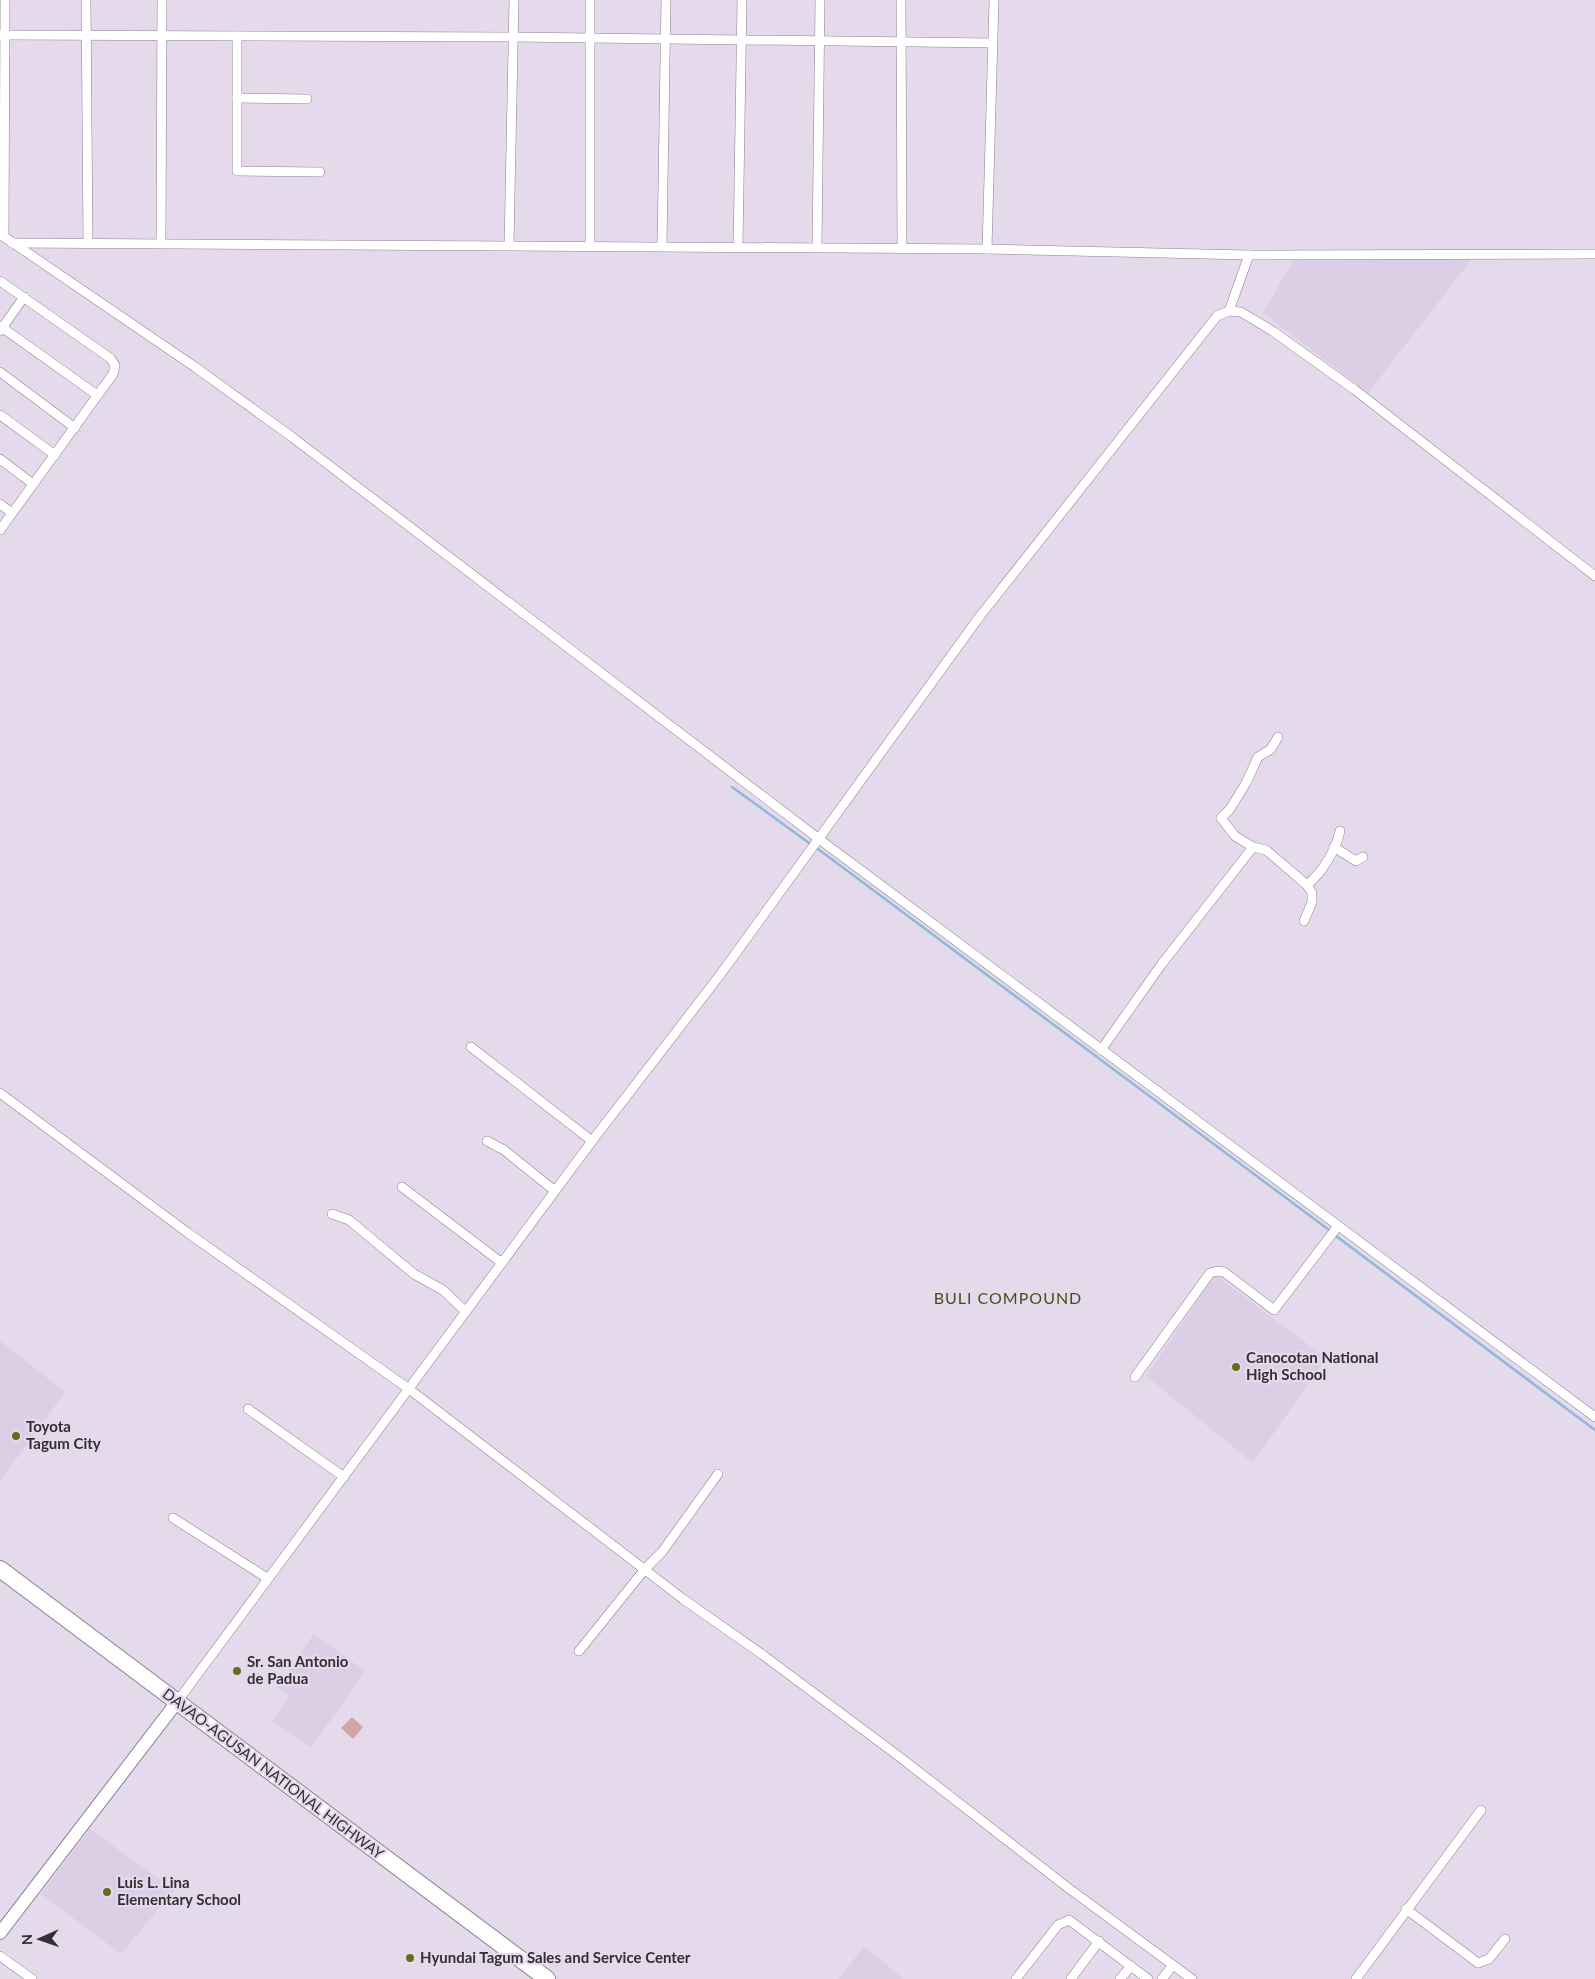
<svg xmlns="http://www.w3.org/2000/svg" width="1595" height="1979" viewBox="0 0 1595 1979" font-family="Lato,sans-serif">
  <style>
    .built { fill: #dbcee5 }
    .green { fill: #d2a4a4 }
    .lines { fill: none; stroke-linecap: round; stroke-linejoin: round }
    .stream { stroke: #8eb9d9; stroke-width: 2.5 }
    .street-casing { stroke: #898190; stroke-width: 10 }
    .secondary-casing { stroke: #898190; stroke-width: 14 }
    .highway-casing { stroke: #898190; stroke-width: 18 }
    .street { stroke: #fff; stroke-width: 9 }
    .secondary { stroke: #fff; stroke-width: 12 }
    .highway { stroke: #fff; stroke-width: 16 }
    .poi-dot { fill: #5f711f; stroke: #e4daeb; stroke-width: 2 }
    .labels { text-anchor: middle; stroke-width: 4.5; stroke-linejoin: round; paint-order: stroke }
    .poi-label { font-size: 15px; font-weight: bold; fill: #322f35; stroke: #e4daeb; text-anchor: start }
    .street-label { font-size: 15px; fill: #322f35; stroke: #e4daeb }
    .neighbourhood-label { font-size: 16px; letter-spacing: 1px; fill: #434f18; stroke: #e4daeb }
  </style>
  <rect width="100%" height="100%" fill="#e4daeb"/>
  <g class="built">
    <polygon points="1294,259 1472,259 1368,393 1263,313"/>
    <polygon points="1215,1275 1326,1358 1253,1463 1146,1376"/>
    <polygon points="0,1341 65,1392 0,1481"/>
    <polygon points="314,1634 365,1671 311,1748 272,1721 290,1696 277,1687"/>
    <polygon points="90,1829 174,1890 121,1954 41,1894"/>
    <polygon points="864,1946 903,1979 839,1979"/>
  </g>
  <polygon class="green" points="352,1717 363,1727 353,1739 341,1728"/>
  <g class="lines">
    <g class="stream">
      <polyline points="732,787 809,843"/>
      <polyline points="818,849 1329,1230"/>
      <polyline points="1336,1236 1595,1430"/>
    </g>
    <g class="street-casing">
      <g id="street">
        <polyline points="86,0 88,243"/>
        <polyline points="901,0 902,248"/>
        <polyline points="0,35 513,37 992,43"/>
        <polyline points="237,36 237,171 320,172"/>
        <polyline points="237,98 307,99"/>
        <polyline points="0,234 195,367 292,437 819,839 1595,1417"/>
        <polyline points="4,237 5,0"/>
        <polyline points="12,243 987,249 1249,255 1595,254"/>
        <polyline points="161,243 162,0"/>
        <polyline points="509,245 514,0"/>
        <polyline points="590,245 590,0"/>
        <polyline points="662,246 666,0"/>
        <polyline points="738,247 742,0"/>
        <polyline points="817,247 820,0"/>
        <polyline points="987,249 994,0"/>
        <polyline points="0,281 110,358 115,365 113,374 0,530"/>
        <polyline points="1229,311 1249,255"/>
        <polyline points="0,326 97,395"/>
        <polyline points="0,331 24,297"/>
        <polyline points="0,372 75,428"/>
        <polyline points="0,415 55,455"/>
        <polyline points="0,459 33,484"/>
        <polyline points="0,504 12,513"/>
        <polyline points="1253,847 1235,836 1221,818 1230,809 1246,783 1258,757 1271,749 1278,737"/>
        <polyline points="1334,847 1356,861 1363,857"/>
        <path d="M1307,885C1322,873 1336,850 1340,831"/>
        <polyline points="471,1047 592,1141"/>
        <polyline points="1101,1050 1161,965 1253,847 1266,850 1307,885 1312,893 1312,902 1304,921"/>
        <polyline points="0,1093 188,1233 409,1389 683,1599 763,1655 901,1758 1067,1887 1192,1979"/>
        <polyline points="487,1141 504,1150 555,1191"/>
        <polyline points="402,1187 502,1263"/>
        <polyline points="332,1214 349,1220 414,1274 443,1290 466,1312"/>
        <polyline points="1135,1377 1210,1273 1217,1271 1224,1272 1274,1310 1338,1226"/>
        <polyline points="248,1409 344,1477"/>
        <polyline points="173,1518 267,1578"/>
        <polyline points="579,1651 645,1569 662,1552 718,1474"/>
        <polyline points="177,1702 592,1141 720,975 980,616 1217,316 1229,311 1241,312 1274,332 1355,390 1595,576"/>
        <polyline points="1406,1909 1478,1963 1489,1959 1505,1939"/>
        <polyline points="0,1956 32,1979"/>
        <polyline points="1016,1979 1058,1925 1069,1920 1148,1979"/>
        <polyline points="1071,1979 1099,1941"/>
        <polyline points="1120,1979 1131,1966"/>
        <polyline points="1162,1979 1173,1965"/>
        <polyline points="1356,1979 1481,1810"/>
      </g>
    </g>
    <g class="secondary-casing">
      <polyline id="secondary" points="0,1933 177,1702"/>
    </g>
    <g class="highway-casing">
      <polyline id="highway" points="0,1569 547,1979"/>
    </g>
    <use href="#street" class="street"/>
    <use href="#secondary" class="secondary"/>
    <use href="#highway" class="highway"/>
  </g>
  <g class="poi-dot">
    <circle cx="1236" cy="1367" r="5"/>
    <circle cx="16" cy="1436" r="5"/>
    <circle cx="237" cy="1671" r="5"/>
    <circle cx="107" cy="1892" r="5"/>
    <circle cx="410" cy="1958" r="5"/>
  </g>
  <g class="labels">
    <g class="poi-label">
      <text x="1246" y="1363">Canocotan National<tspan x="1246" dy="17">High School</tspan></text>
      <text x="26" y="1432">Toyota<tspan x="26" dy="17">Tagum City</tspan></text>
      <text x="247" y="1667">Sr. San Antonio<tspan x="247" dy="17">de Padua</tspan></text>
      <text x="117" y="1888">Luis L. Lina<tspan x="117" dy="17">Elementary School</tspan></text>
      <text x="420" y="1963">Hyundai Tagum Sales and Service Center</text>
    </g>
    <g class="street-label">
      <text transform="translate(273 1774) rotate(37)" y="5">DAVAO-AGUSAN NATIONAL HIGHWAY</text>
    </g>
    <g class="neighbourhood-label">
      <text x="1008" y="1304">BULI COMPOUND</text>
    </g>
  </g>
  <g transform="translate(40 1939) rotate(268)" stroke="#e4daeb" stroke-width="4" paint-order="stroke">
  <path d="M0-4L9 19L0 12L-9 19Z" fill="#322f35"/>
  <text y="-8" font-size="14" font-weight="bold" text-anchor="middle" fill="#322f35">N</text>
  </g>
</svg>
